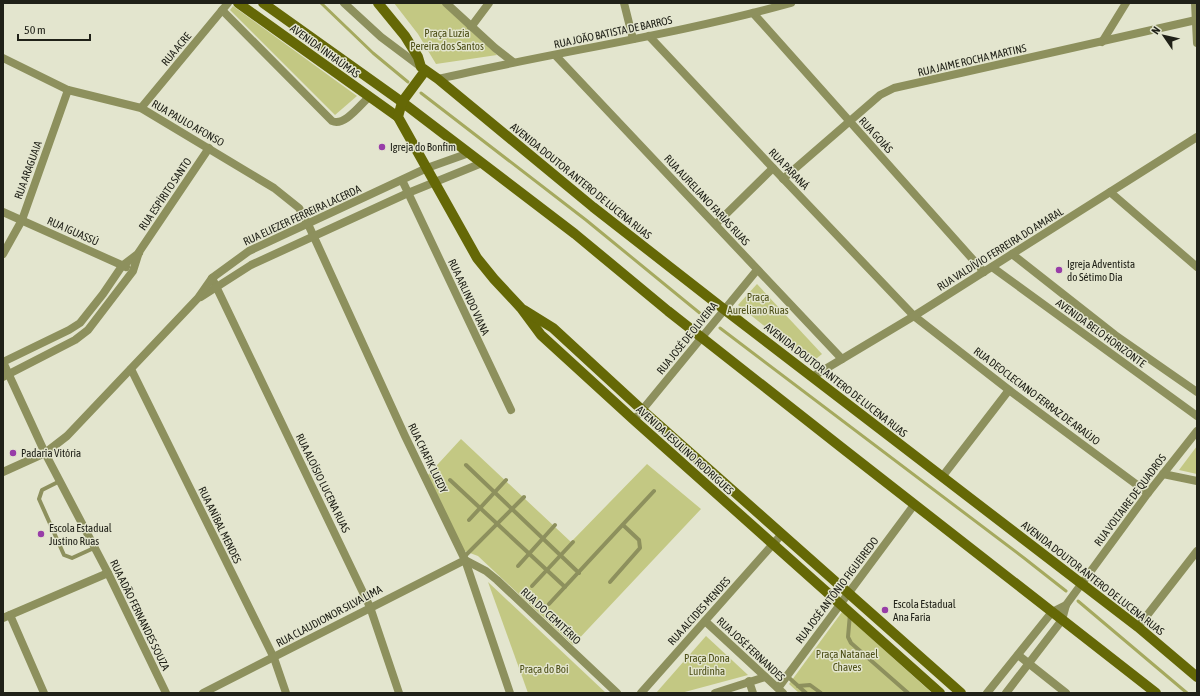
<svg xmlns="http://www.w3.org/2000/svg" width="1200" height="696" viewBox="0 0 1200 696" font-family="'Asap Condensed',sans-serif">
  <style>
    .green { fill: #c3c883 }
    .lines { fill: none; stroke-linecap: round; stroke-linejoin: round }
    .stream { stroke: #a5a95e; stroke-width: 3 }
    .lane { stroke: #8d905d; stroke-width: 4 }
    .street { stroke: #8d905d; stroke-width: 8 }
    .secondary { stroke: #656806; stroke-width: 10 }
    .poi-dot { fill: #983da8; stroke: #e3e5ce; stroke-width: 1.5 }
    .labels { text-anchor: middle; stroke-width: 3; stroke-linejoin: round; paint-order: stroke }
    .street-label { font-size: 11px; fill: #202118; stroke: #e3e5ce }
    .park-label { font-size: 11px; fill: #4c4e16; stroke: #e3e5ce }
    .poi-label { font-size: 11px; fill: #202118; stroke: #e3e5ce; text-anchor: start }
  </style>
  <rect width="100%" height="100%" fill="#e3e5ce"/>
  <g class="green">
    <polygon points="394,3 441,3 497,55 436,64 418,34"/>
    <polygon points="233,6 357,96 335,115 230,10"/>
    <polygon points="757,284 822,354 811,363 738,305"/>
    <polygon points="461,439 571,542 647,464 701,509 573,645 478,556 462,550 427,476"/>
    <polygon points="1197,446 1197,474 1179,470"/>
    <polygon points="488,582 606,693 528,693"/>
    <polygon points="842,612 932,693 799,693 789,684"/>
    <polygon points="706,636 748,675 681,693 656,693"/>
  </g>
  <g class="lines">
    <g class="stream">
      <polyline points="321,3 373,53 408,82"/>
      <polyline points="421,93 586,220 707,319"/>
      <polyline points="720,328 1024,558 1066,591"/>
      <polyline points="1078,601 1187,693"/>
    </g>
    <g class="lane">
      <polyline points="466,465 579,573"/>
      <polyline points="450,480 565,587"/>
      <polyline points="60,481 42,490 39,499 64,555 72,558 94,548"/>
      <polyline points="469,520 506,480"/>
      <polyline points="464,557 524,497"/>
      <polyline points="518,566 555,525"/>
      <polyline points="610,582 640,548 639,540 623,525"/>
      <polyline points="532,586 573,542"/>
      <polyline points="549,604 654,491"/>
      <polyline points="850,614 848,637 851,643 908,693"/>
      <polyline points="787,676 806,693"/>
      <polyline points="798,686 810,685 821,693"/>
    </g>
    <g class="street">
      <polyline points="344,3 381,37 421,67"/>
      <polyline points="446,3 495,48 513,62"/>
      <polyline points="624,3 633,39"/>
      <polyline points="1195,3 1197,43"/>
      <path d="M222,10L332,121C344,127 360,105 369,97"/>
      <polyline points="753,13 984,272"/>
      <polyline points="471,27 489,3"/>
      <polyline points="649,36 773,168 914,316 1009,390 1148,493"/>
      <polyline points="1102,42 1126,3"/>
      <polyline points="556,56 842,359"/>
      <polyline points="3,58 68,90 141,108 274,188 299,208 308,224 405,436 465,560 510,693"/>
      <path d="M438,79C555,52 675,35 791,3"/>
      <polyline points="141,108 228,3"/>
      <polyline points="783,179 880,95 894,88 1196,20"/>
      <polyline points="402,180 511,410"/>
      <polyline points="1110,192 1197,267"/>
      <polyline points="3,212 126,267"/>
      <polyline points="716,224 773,168"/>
      <polyline points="3,254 22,220 68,90"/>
      <polyline points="1012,254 1115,335 1197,392"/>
      <polyline points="992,267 1197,416"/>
      <polyline points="212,278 370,607 399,693"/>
      <polyline points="201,297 251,265 408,193 482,163"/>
      <polyline points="3,362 45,453 108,573 166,693"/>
      <polyline points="3,362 69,330 80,323 103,294 122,266 139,253"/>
      <polyline points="131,369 274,658 286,693"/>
      <polyline points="3,377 75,340 88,330 133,271 139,252 209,148"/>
      <polyline points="812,377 914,316 1197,137"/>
      <polyline points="634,420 757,270"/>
      <polyline points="3,472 45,453 67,436 198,298 212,278 249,251 427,168 469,153"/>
      <polyline points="1163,474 1197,481"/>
      <polyline points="942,477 1009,390"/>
      <polyline points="465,560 486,571 497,580 617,693"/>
      <polyline points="10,615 44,693"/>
      <polyline points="3,618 108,573"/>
      <polyline points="705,621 783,693"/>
      <polyline points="1138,627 1197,551"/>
      <polyline points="1018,655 1066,693"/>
      <polyline points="749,681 753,693"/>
      <polyline points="778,688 914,505"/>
      <polyline points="203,693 465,560"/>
      <polyline points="641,693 782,534"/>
      <polyline points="715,693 765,677"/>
      <polyline points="987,693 1052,612 1066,605"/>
      <polyline points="1006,693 1062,620 1066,605 1148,493 1197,431"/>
    </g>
    <g class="secondary">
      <polyline points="238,3 398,117"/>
      <polyline points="263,3 402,102 575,234 668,311 846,451 1156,693"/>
      <polyline points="378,3 405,36 418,57 421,67 438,79 593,207 725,310 1138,627 1197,677"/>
      <polyline points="425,71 402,102 398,117 477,258 494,279 521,308 541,335 634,420 940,693"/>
      <polyline points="524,310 553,328 642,410 961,693"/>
    </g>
  </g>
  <g class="poi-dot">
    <circle cx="382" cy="147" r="4"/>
    <circle cx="1059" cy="270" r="4"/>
    <circle cx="13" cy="453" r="4"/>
    <circle cx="41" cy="534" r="4"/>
    <circle cx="885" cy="610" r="4"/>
  </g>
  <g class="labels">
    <g class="street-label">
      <text transform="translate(613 32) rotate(-12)" y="4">RUA JOÃO BATISTA DE BARROS</text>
      <text transform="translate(176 49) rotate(-50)" y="4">RUA ACRE</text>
      <text transform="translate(325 51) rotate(36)" y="4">AVENIDA INHAÚMAS</text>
      <text transform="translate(972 60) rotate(-13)" y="4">RUA JAIME ROCHA MARTINS</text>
      <text transform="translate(188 123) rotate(30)" y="4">RUA PAULO AFONSO</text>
      <text transform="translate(876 135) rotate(48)" y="4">RUA GOIÁS</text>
      <text transform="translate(789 169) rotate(46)" y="4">RUA PARANÁ</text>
      <text transform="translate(28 170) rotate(-70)" y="4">RUA ARAGUAIA</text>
      <text transform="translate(581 181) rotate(39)" y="4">AVENIDA DOUTOR ANTERO DE LUCENA RUAS</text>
      <text transform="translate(165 194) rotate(-56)" y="4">RUA ESPÍRITO SANTO</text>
      <text transform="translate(707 200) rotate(47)" y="4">RUA AURELIANO FARIAS RUAS</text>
      <text transform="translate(302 215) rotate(-25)" y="4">RUA ELIEZER FERREIRA LACERDA</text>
      <text transform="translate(73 231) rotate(24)" y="4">RUA IGUASSÚ</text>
      <text transform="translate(1000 249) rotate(-32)" y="4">RUA VALDÍVIO FERREIRA DO AMARAL</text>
      <text transform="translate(469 297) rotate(65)" y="4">RUA ARLINDO VIANA</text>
      <text transform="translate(1101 333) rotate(36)" y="4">AVENIDA BELO HORIZONTE</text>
      <text transform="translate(687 338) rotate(-51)" y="4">RUA JOSÉ DE OLIVEIRA</text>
      <text transform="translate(836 380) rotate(38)" y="4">AVENIDA DOUTOR ANTERO DE LUCENA RUAS</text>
      <text transform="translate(1037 396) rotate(37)" y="4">RUA DEOCLECIANO FERRAZ DE ARAÚJO</text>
      <text transform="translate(685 450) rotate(42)" y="4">AVENIDA JESULINO RODRIGUES</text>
      <text transform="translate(428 458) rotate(64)" y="4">RUA CHAFIK LUEDY</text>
      <text transform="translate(323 483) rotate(64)" y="4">RUA ALOÍSIO LUCENA RUAS</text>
      <text transform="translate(1130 500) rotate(-53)" y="4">RUA VOLTAIRE DE QUADROS</text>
      <text transform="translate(220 525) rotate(64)" y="4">RUA ANÍBAL MENDES</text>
      <text transform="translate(1093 578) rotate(38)" y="4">AVENIDA DOUTOR ANTERO DE LUCENA RUAS</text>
      <text transform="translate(837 590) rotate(-53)" y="4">RUA JOSÉ ANTÔNIO FIGUEIREDO</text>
      <text transform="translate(699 611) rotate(-48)" y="4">RUA ALCIDES MENDES</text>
      <text transform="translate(140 615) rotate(64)" y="4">RUA ADÃO FERNANDES SOUZA</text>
      <text transform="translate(329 616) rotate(-28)" y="4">RUA CLAUDIONOR SILVA LIMA</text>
      <text transform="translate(551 616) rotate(43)" y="4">RUA DO CEMITÉRIO</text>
      <text transform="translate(751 649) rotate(43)" y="4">RUA JOSÉ FERNANDES</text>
    </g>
    <g class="park-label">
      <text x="447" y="37">Praça Luzia<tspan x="447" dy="13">Pereira dos Santos</tspan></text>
      <text x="758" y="301">Praça<tspan x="758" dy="13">Aureliano Ruas</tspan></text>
      <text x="847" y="658">Praça Natanael<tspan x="847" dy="13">Chaves</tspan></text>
      <text x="707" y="662">Praça Dona<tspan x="707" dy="13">Lurdinha</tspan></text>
      <text x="544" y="673">Praça do Boi</text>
    </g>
    <g class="poi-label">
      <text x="390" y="151">Igreja do Bonfim</text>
      <text x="1067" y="268">Igreja Adventista<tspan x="1067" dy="13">do Sétimo Dia</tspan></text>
      <text x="21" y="457">Padaria Vitória</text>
      <text x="49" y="532">Escola Estadual<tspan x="49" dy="13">Justino Ruas</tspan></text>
      <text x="893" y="608">Escola Estadual<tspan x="893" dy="13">Ana Faria</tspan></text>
    </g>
  </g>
  <rect width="1200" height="696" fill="none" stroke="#202118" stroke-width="8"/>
  <g transform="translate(1164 36) rotate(304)" stroke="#e3e5ce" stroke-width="3" paint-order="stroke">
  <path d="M0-3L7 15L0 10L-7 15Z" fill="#202118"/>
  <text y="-6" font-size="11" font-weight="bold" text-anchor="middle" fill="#202118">N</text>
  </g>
  <path d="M18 34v6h72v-6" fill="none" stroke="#202118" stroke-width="2"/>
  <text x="24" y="34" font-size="12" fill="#202118" stroke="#e3e5ce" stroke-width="3" paint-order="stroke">50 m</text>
</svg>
